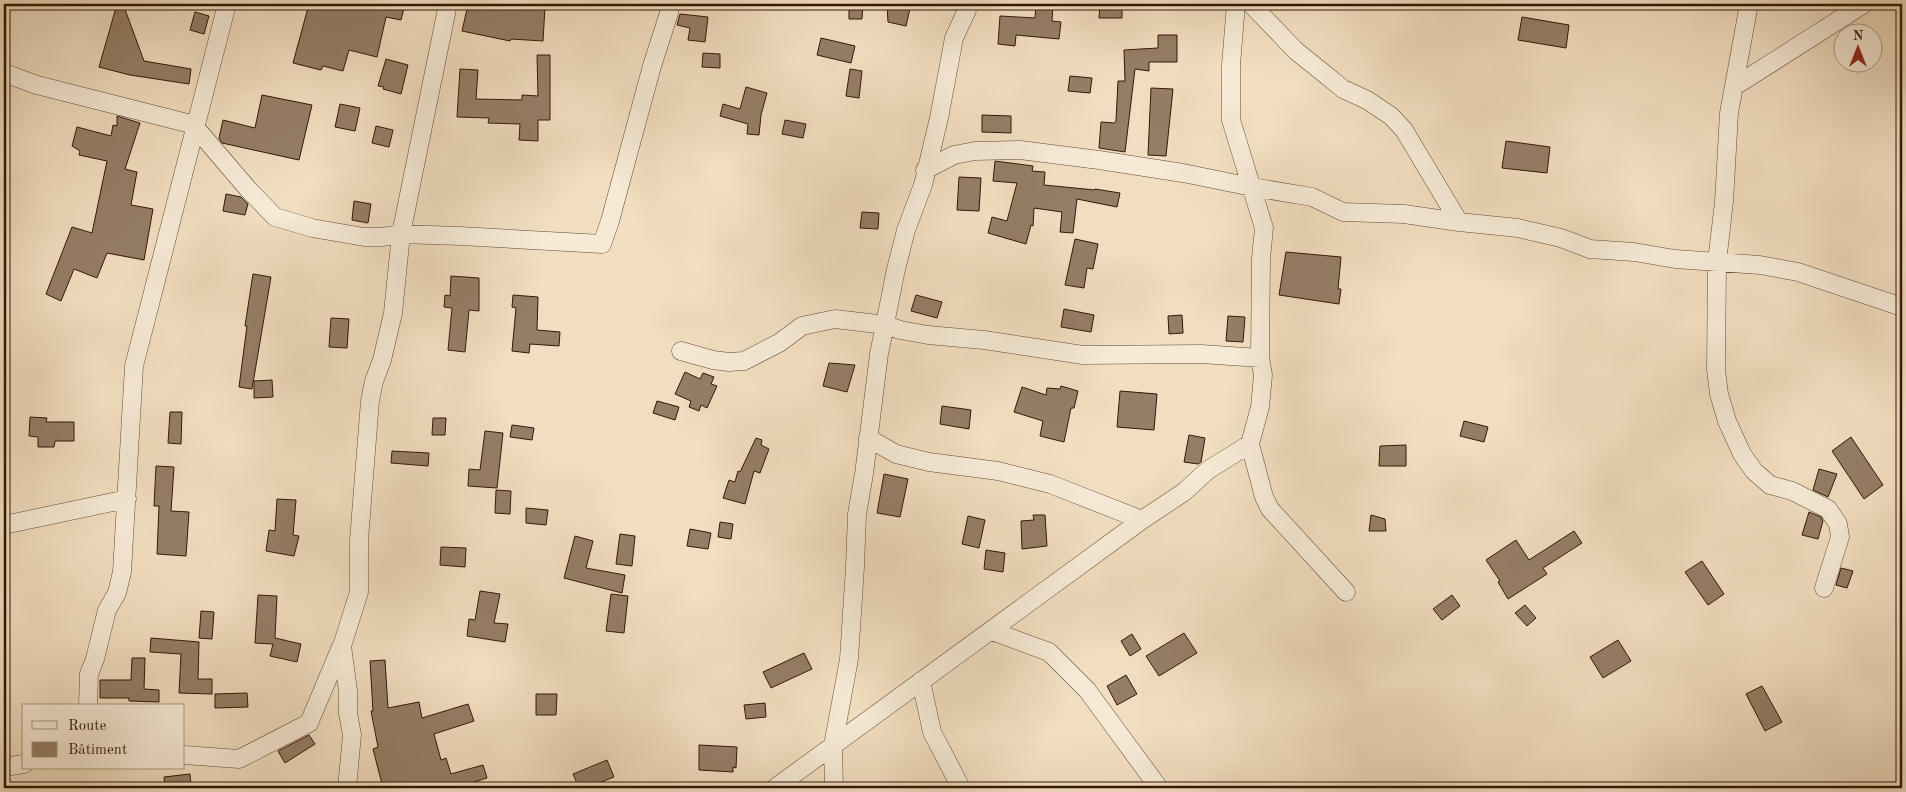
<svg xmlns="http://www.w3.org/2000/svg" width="1906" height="792" font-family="'Old Standard TT',serif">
  <rect width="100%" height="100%" fill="#f1dec0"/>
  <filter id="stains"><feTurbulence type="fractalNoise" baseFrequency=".004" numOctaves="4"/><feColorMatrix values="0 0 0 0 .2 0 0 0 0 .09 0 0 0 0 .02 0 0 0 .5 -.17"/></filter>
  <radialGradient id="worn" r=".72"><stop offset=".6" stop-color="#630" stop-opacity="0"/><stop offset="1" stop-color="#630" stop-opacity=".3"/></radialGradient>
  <path fill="#957e67" stroke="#321707" d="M117,4H123L144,61L191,69L189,84L130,75L99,67Z
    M309,4H388L404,8L401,20L386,17L377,57L349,50L343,71L323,66L321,70L293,63Z
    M470,4H541V6L545,7L543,41L511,39L510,41L462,31L467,9L469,10Z
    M849,4H863L862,19H849Z
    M887,4H911L906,26L888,22Z
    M1036,4H1053L1052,21L1061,22L1059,39L1016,35L1015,46L998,44L1000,16L1035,18Z
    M1100,4H1122V18H1099Z
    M195,12L209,16L204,34L190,30Z
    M680,14L708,17L705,42L688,40L690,28L677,25Z
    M1522,17L1569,25L1566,48L1518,40Z
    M1158,35H1177V62H1149V71L1135,69L1125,152L1099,148L1101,122L1114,123L1116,121L1118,81H1125L1124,50L1158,48Z
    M821,38L855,46L851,63L817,55Z
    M703,53L720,54V68L702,67Z
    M537,55H550V120H538V141L519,140L520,124L488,123L489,118L457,117L460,69L478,70L476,99L522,100V95L538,96Z
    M386,59L408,65L401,94L383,89L384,87L378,86Z
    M850,69L862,71L859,98L846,96Z
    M1070,76L1092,78L1090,93L1068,91Z
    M746,87L767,93L761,115L759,135L747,134L748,124L720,116L723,104L740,109Z
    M1151,88L1173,89L1166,156L1148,155Z
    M262,95L312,105L299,160L222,143L219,138L223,120L255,128Z
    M340,104L360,108L355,131L335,127Z
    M982,115L1011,116V133L982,132Z
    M117,116L140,123L125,169L137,172L131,205L153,209L144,260L107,253L97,278L74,269L61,301L46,294L72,227L92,233L107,161L79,155L80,151L72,146L77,127L111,136L113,125L117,126Z
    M785,120L806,124L803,138L782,134Z
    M376,126L393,130L389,147L372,143Z
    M1506,141L1550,147L1547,173L1502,168Z
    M995,161L1033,166L1032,171L1045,172L1044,185L1095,190V189L1120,193L1117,207L1077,199L1073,233L1060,232L1062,212L1034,208L1033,226L1031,225L1026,244L988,233L992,217L1007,221L1017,183L993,181Z
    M959,177L981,178L979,211L957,210Z
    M226,194L241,197L248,204L245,215L223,211Z
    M354,201L371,204L368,223L352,220Z
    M862,212L879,213L878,229L860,228Z
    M1075,239L1098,244L1093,269L1087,268L1084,288L1065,285Z
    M1286,252L1341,257L1338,289H1341L1339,304L1279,295Z
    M253,274L271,277L252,389L239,387L247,326H245Z
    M451,276L479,278V311L469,310L465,352L448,350L452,308L444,307L445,295L450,296Z
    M513,295L538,297L537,330L560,332L559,346L530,344L529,353L512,351L516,308L512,307Z
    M916,295L942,302L937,318L911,311Z
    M1064,309L1094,315L1091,332L1061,327Z
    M1182,315L1183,333L1169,334L1168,316Z
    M1228,316L1245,317L1243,342L1226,341Z
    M331,318L349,319L347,348L329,347Z
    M829,363L855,365L847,392L823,386Z
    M685,372L700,379L703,373L714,377L711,384L717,386L707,408L701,405L699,411L689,407L691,401L675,394Z
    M272,380L273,397L254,398V381Z
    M1061,386L1078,391L1074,408H1071L1064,442L1040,436L1043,421L1014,412L1022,387L1046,395L1047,388L1060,389Z
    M1120,391L1157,394L1154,430L1117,427Z
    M657,401L679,407L675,420L653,413Z
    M942,406L971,410L969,429L940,424Z
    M170,412H182L181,444L168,443Z
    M30,417L47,418L46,422H74V441H55L54,447H38V437L29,436Z
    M433,418H446L445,435H432Z
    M1464,421L1488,427L1484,442L1460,436Z
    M512,425L534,428L532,440L510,437Z
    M485,431L503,433L497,488L468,486L469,469L480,470Z
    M1189,435L1205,438L1201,462L1198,464L1184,462Z
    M1851,437L1883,485L1864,499L1832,451Z
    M756,438L762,440L761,445L769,449L760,473L754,471L745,504L723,498L729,480L735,482L738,471L740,472Z
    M1406,445V466H1379L1380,446Z
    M392,451L429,453L428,466L391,463Z
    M156,466L174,467L171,511L189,512L186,556L157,554L159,506H154Z
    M1819,469L1837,474L1828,497L1813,490Z
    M884,474L908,479L900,517L877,513Z
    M496,490L511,491L510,514L495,513Z
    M277,499L296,500L293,535L299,536L294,556L266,551L269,530L275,531Z
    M526,508L548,510L546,525L526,523Z
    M1809,512L1821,517L1823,521L1818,539L1802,535Z
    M1033,515H1045L1047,546L1022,549L1021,521L1034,520Z
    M1371,515L1385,519L1386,531H1369Z
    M968,516L985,520L979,548L962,544Z
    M720,522L733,524L731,539L718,537Z
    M690,529L711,533L708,549L687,546Z
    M1574,531L1582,543L1543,568L1547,574L1508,599L1498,582L1500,581L1486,560L1516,540L1529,560Z
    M620,534L635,536L632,566L616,564Z
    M575,536L593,541L586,568L625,575L622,593L564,578Z
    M441,547L466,548L465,567L440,565Z
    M986,550L1005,553L1003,572L984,569Z
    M1702,561L1724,594L1708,605L1685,572Z
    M1841,568L1853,571L1847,588L1836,585Z
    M480,591L500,594L494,623L508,624L505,642L467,636L469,619L475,620Z
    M611,594L628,596L624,633L606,631Z
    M258,595L277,596L275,638L301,644L297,662L270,656L273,644L255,643Z
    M1452,595L1460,606L1442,620L1433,609Z
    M1525,605L1536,618L1527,626L1515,613Z
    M201,611L214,612L212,639L199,638Z
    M1184,633L1197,653L1159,676L1146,656Z
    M1132,634L1141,649L1130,656L1121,641Z
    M151,638L199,642L198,679H212V694L179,693L181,654L150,652Z
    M1618,640L1631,661L1603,678L1590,657Z
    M804,653L812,669L771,688L763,672Z
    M132,658H145L144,689L159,690V702L129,701V698H100V680H131Z
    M385,660L388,708L419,702L422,718L468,704L474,721L434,734L441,760L446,758L451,774L483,765L487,778L454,788H383L373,749L378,747L371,711H373L370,661Z
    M1126,675L1137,694L1117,705L1107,686Z
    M1762,686L1782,722L1765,731L1746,694Z
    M247,693L248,707L215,708V694Z
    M536,694H557L556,715H536Z
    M765,703L766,717L746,719L744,705Z
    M309,735L315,744L285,763L278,751Z
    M699,745L737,747L736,768L733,767V772L699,770Z
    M607,760L614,777L586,788H579L573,774Z
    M190,774L191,786L165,788L164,777Z"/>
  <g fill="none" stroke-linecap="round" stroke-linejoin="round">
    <defs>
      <path id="minor" d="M1236,4L1231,65V120L1264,228L1261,258L1260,358L1263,375L1260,407L1250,444L1264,497L1270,509L1346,592
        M1251,4L1296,51L1326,75L1343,89L1367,100L1391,116L1404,130L1459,222
        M1749,4L1729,113L1724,202L1717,262L1716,370L1719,394L1727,421L1742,454L1754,471L1770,485L1792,491L1828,509L1838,524L1840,537L1824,588
        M4,73L37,85L187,123L195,127L248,189L275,217L312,228L364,237H382L401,234L460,236L602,244L610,221L652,66L669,13L670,4
        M1735,86L1864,4
        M925,170L954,155L975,151L1020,150L1099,160L1183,173L1252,187L1312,197L1343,212L1404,214L1459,222L1518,228L1561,238L1590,249L1634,252L1675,259L1760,265L1798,272L1902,307
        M681,351L713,360L729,362L744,361L779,343L802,326L835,319L886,325L900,330L928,335L984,340L1083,355L1201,354L1260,358
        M1142,520L1184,492L1208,470L1250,444
        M4,525L127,499
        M992,631L1049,652L1087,690L1159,788
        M921,681L932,732L961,788
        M88,706L89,674L95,659L107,610L117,593L122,572L134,366L227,4
        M184,755L239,759L309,723L341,647
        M4,767L24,764
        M347,788L352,735L348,713V691L342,646L359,592V540L370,401L374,381L382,360L393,313L401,234L448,4
        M775,788L1142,520L1050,484L998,471L929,462L896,454L868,438
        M834,788L833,746L849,659L855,567L857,514L864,474L879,354L896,269L906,230L923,185L939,118L954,38L967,10V4"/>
    </defs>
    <use href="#minor" stroke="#624935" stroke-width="19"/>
    <use href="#minor" stroke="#f6ead6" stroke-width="18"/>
  </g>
  <rect width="1906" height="792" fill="none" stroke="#f1dec0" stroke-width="20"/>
  <rect x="5" y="5" width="1896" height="782" fill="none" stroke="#321707" stroke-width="2.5"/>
  <rect x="10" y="10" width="1886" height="772" fill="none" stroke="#321707"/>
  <rect x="22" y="704" width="162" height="65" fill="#f6ead6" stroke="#a89683"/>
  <rect x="32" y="721" width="25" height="8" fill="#f6ead6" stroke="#a89683"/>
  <text x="68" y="730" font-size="15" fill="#321707">Route</text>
  <rect x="32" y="742" width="25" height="15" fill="#957e67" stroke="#a89683"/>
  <text x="68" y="754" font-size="15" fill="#321707">Bâtiment</text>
  <g transform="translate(1858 48)"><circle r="24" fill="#f6ead6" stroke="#a89683"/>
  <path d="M0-4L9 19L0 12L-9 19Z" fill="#8f2418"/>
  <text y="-8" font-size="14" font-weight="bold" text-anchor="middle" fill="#321707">N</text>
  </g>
  <rect width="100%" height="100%" filter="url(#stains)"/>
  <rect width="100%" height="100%" fill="url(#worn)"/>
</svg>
